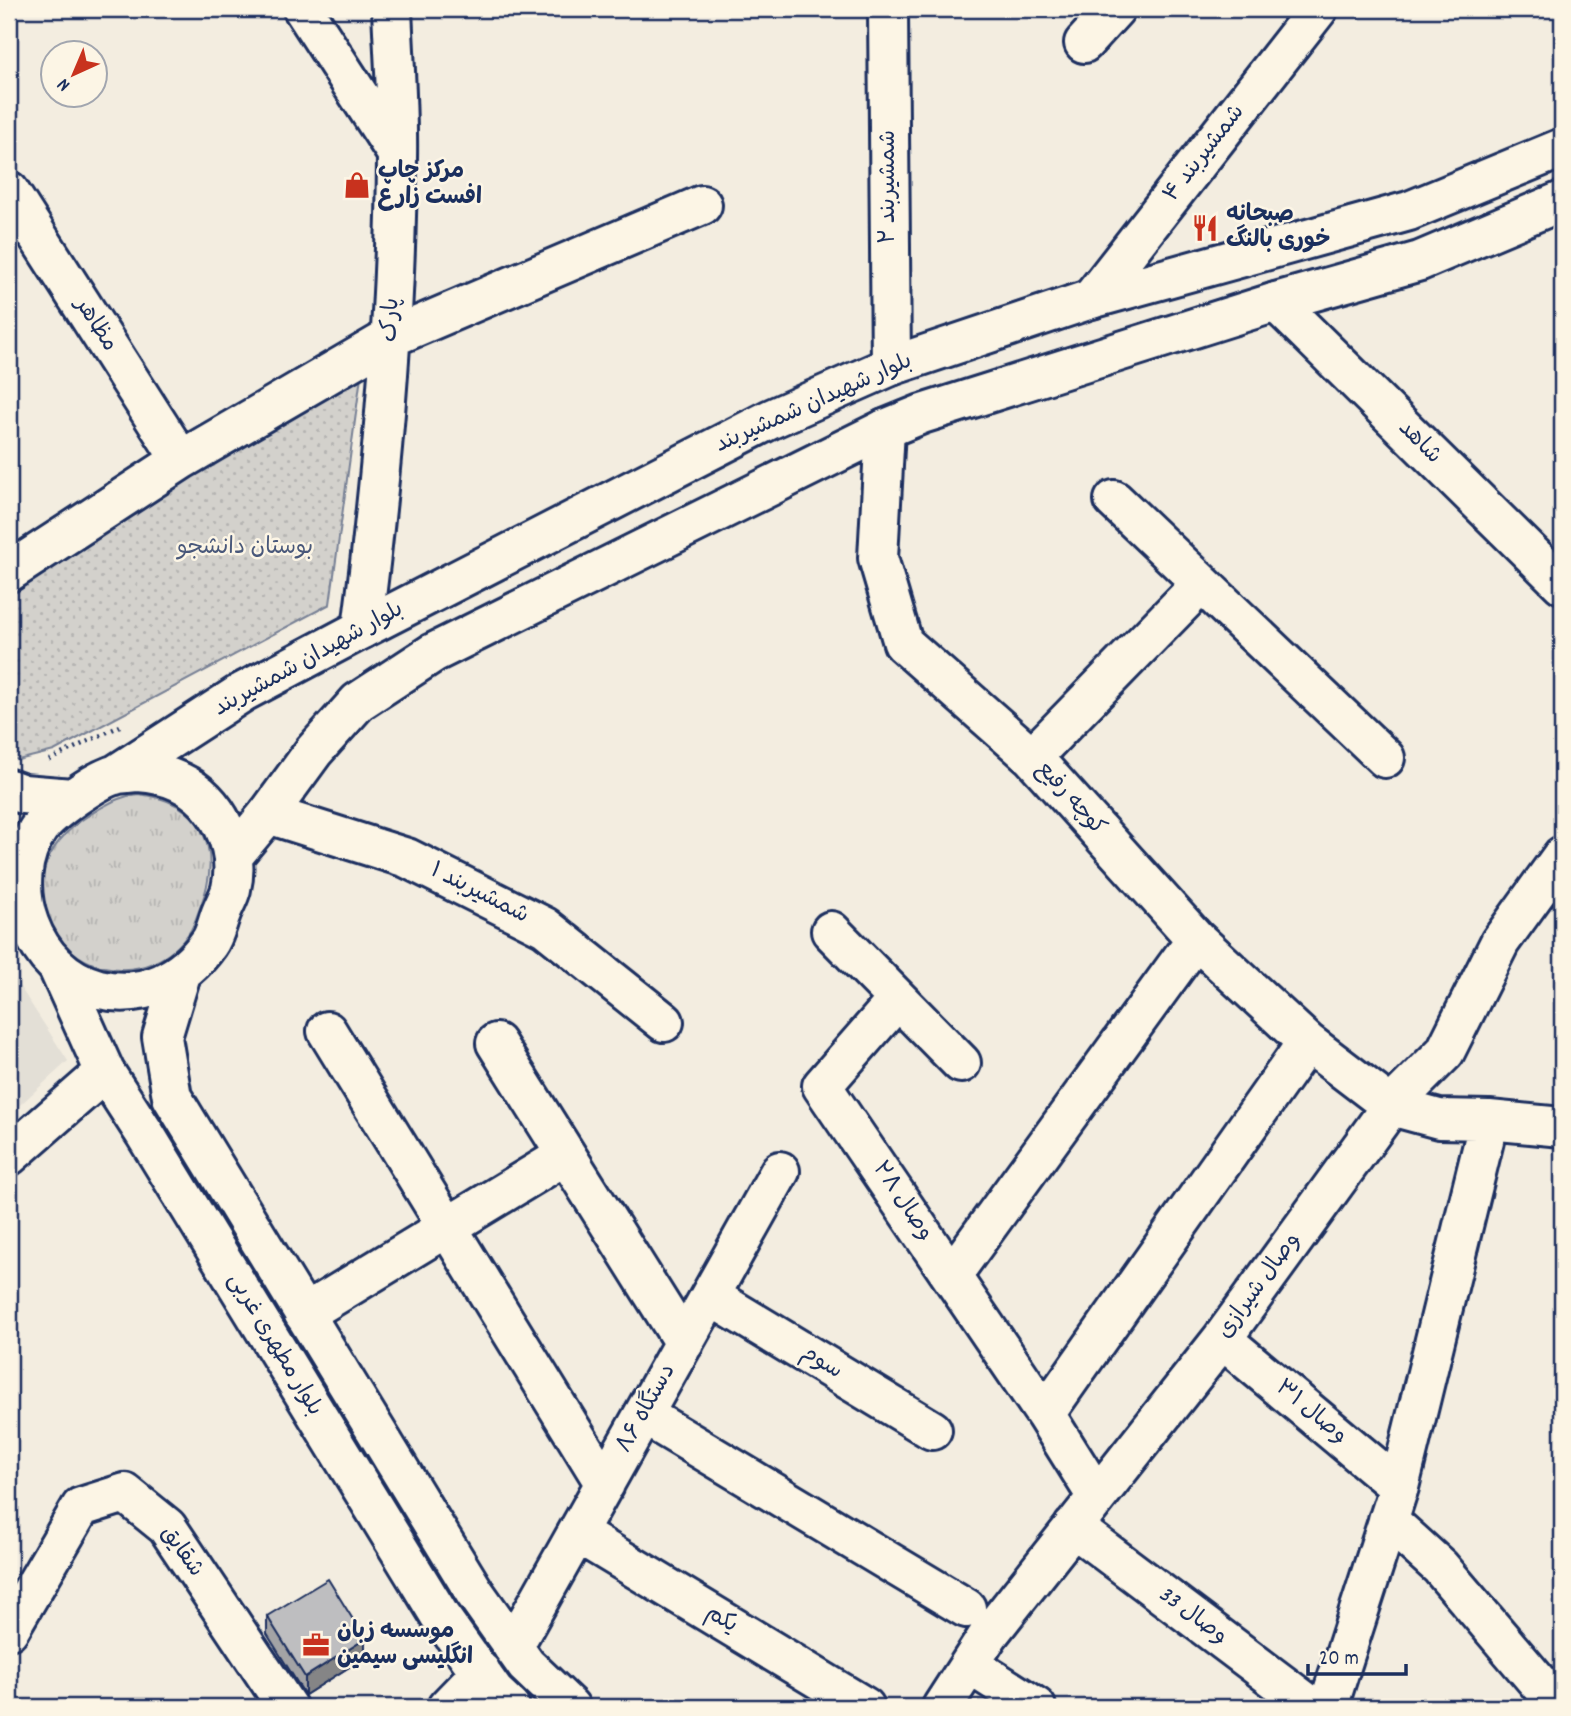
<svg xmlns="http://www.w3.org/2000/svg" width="1571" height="1716" font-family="Dekko,'Playpen Sans Arabic',sans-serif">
  <defs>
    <pattern id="grass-tufts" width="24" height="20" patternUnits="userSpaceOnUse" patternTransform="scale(1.75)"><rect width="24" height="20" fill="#d3d1cc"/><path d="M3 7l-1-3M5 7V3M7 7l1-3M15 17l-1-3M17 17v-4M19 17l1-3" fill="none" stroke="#b5b4b2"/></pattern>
    <pattern id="park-dots" width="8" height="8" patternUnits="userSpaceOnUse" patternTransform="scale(1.75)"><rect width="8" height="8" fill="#d3d1cc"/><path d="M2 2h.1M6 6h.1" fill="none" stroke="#b5b4b2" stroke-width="1.8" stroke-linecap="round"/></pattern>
  </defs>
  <rect width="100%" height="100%" fill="#f3ede0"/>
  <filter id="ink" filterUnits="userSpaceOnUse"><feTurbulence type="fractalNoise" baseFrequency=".0143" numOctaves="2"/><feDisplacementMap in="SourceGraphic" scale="14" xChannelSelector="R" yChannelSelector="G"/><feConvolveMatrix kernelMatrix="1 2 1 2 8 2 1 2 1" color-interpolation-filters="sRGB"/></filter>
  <g filter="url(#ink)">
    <path fill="#e3dfd6" d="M9,970L68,1061L9,1115Z"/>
    <path fill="url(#grass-tufts)" stroke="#778095" stroke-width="2" d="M138,794C202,801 223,848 201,905C198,913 195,923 191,930C172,960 139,975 104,967C85,963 68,951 57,935C21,884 51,835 99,809C113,801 122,796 138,794Z"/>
    <path fill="url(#park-dots)" stroke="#778095" stroke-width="2" d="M362,369L330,604L54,751L18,760L9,757V592Z"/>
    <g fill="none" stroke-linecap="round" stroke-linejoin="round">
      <defs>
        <path id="minor" d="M303,9L397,154
          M888,9L891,366
          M1084,43L1115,9
          M9,191L181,460
          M1091,299L1318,9
          M1276,302L1562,584
          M885,429L878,558L903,643L1032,757L1196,939L1307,1042L1391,1106L1439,1119L1489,1120L1562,1127
          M1114,500L1385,758
          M9,572L181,460L392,337L702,205
          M362,629C382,473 396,316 397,158C398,108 394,58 392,9
          M1032,757L1201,584
          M268,814L407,858L545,927L664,1022
          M831,931L961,1063
          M898,999L822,1086L1045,1414
          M327,1031L605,1484
          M496,1043L684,1343
          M952,1275L1196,939
          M710,1296L932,1430
          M304,1314L566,1155
          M1222,1339L1399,1487
          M644,1415L966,1608
          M1097,1497L1045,1414L1307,1042
          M1388,1520L1440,1567L1559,1707
          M1073,1527L1312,1707
          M577,1533L865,1707
          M9,1630L81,1507L125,1493L167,1527L287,1707
          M513,1647L780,1171
          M970,1665L1036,1707
          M447,1707L481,1672
          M942,1707L989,1634L1222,1339L1391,1106L1445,1052L1500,942L1562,856
          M1328,1707L1399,1487L1489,1120"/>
        <path id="major" d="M138,772C153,773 166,775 180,782C218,800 241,847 231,889C229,897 224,905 221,913C217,923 215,935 209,943C183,980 144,999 99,989C32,973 0,884 39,828C52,811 97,779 117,774C124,773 131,773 138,772Z
          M115,775L243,692L362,629L771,419L891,366L1091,299L1409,211L1562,148
          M9,789L23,794L72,798
          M233,856L268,814L314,751L358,702L433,653L885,429L922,414L1276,302L1420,261L1562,201
          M59,970L105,1072L145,1134L440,1616L494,1692L510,1707
          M181,974L162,1037L172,1097L475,1593L526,1665L570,1707
          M9,1156L105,1072"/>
      </defs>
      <use href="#minor" stroke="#1b2f5e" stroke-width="44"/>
      <use href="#major" stroke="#1b2f5e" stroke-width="44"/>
      <path stroke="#1b2f5e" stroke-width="4.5" stroke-dasharray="2 5" stroke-linecap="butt" d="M49,760L120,726"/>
      <use href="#minor" stroke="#fcf5e5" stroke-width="38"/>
      <use href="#major" stroke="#fcf5e5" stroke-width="38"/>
    </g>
    <path fill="#a3a3a5" stroke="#1b2f5e" stroke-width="2" d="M267,1616L365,1657L305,1695L267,1634Z"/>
    <path fill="#858586" stroke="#1b2f5e" stroke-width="2" d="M365,1639V1657L305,1695V1677Z"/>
    <path fill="#bebec0" stroke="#1b2f5e" stroke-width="2" d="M328,1579L365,1639L305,1677L267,1616Z"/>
  </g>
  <defs>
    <symbol id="shop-bare" viewBox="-9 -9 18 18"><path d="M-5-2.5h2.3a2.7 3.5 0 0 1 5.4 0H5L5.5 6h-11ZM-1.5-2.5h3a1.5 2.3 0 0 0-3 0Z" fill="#c8321e" stroke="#fcf5e5" stroke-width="2.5" paint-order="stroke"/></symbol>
    <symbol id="restaurant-bare" viewBox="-9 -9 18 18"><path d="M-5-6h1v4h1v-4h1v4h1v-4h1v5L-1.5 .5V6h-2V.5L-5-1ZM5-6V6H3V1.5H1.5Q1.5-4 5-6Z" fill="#c8321e" stroke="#fcf5e5" stroke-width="2.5" paint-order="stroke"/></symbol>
    <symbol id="office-bare" viewBox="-9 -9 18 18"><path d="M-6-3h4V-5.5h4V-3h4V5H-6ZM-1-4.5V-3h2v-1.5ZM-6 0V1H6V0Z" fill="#c8321e" stroke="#fcf5e5" stroke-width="2.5" paint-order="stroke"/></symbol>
  </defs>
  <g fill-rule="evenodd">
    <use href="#shop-bare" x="338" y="166" width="38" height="38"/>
    <use href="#restaurant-bare" x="1186" y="209" width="38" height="38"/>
    <use href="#office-bare" x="297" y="1626" width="38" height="38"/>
  </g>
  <g text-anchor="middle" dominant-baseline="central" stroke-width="5" stroke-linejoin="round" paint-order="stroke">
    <g font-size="23" fill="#1b2f5e" stroke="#fcf5e5">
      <text transform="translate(1205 154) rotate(-52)">شمشیربند ۴</text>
      <text transform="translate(889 187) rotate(-90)">شمشیربند ۲</text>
      <text transform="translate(392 320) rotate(-87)">پارک</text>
      <text transform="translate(95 325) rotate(57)">مظاهر</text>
      <text transform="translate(814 404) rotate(-24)">بلوار شهیدان شمشیربند</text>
      <text transform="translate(1419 443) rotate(45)">شاهد</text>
      <text transform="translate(309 660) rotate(-29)">بلوار شهیدان شمشیربند</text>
      <text transform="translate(1070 799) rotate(48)">کوچه رفیع</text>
      <text transform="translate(479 894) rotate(27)">شمشیربند ۱</text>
      <text transform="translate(902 1202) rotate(56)">وصال ۲۸</text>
      <text transform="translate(1260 1286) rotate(-54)">وصال شیرازی</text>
      <text transform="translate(274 1345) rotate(59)">بلوار مطهری غربی</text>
      <text transform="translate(821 1363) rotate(31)">سوم</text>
      <text transform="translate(647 1409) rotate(-61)">دستگاه ۸۶</text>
      <text transform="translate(1311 1413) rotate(40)">وصال ۳۱</text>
      <text transform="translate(181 1552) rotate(54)">شقایق</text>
      <text transform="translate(1193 1617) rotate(37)">وصال 33</text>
      <text transform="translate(721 1620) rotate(31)">یکم</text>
    </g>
    <g font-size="23" font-weight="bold" fill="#1b2f5e" stroke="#fcf5e5" text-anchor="start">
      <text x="378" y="172">مرکز چاپ<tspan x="378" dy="26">افست زارع</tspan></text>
      <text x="1226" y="215">صبحانه<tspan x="1226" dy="26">خوری بالنگ</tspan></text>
      <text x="337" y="1632">موسسه زبان<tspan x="337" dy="26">انگلیسی سیمین</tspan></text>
    </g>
    <g font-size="23" fill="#49587a" stroke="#fcf5e5">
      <text x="245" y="548">بوستان دانشجو</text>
    </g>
  </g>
  <rect width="1571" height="1716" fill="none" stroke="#fcf5e5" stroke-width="35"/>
  <rect x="18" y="18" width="1536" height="1681" fill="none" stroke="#1b2f5e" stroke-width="2.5" filter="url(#ink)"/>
  <g transform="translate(74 74) rotate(224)"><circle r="33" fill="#fcf5e5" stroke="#a2a6af" stroke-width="2"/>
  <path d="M0-5L12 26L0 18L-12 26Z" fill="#c8321e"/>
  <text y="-10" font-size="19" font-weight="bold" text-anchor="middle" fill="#1b2f5e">N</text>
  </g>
  <path d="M1308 1664v10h98v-10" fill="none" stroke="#1b2f5e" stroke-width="3.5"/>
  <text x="1319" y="1664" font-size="21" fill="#1b2f5e" stroke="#fcf5e5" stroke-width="5" paint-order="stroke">20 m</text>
</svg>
